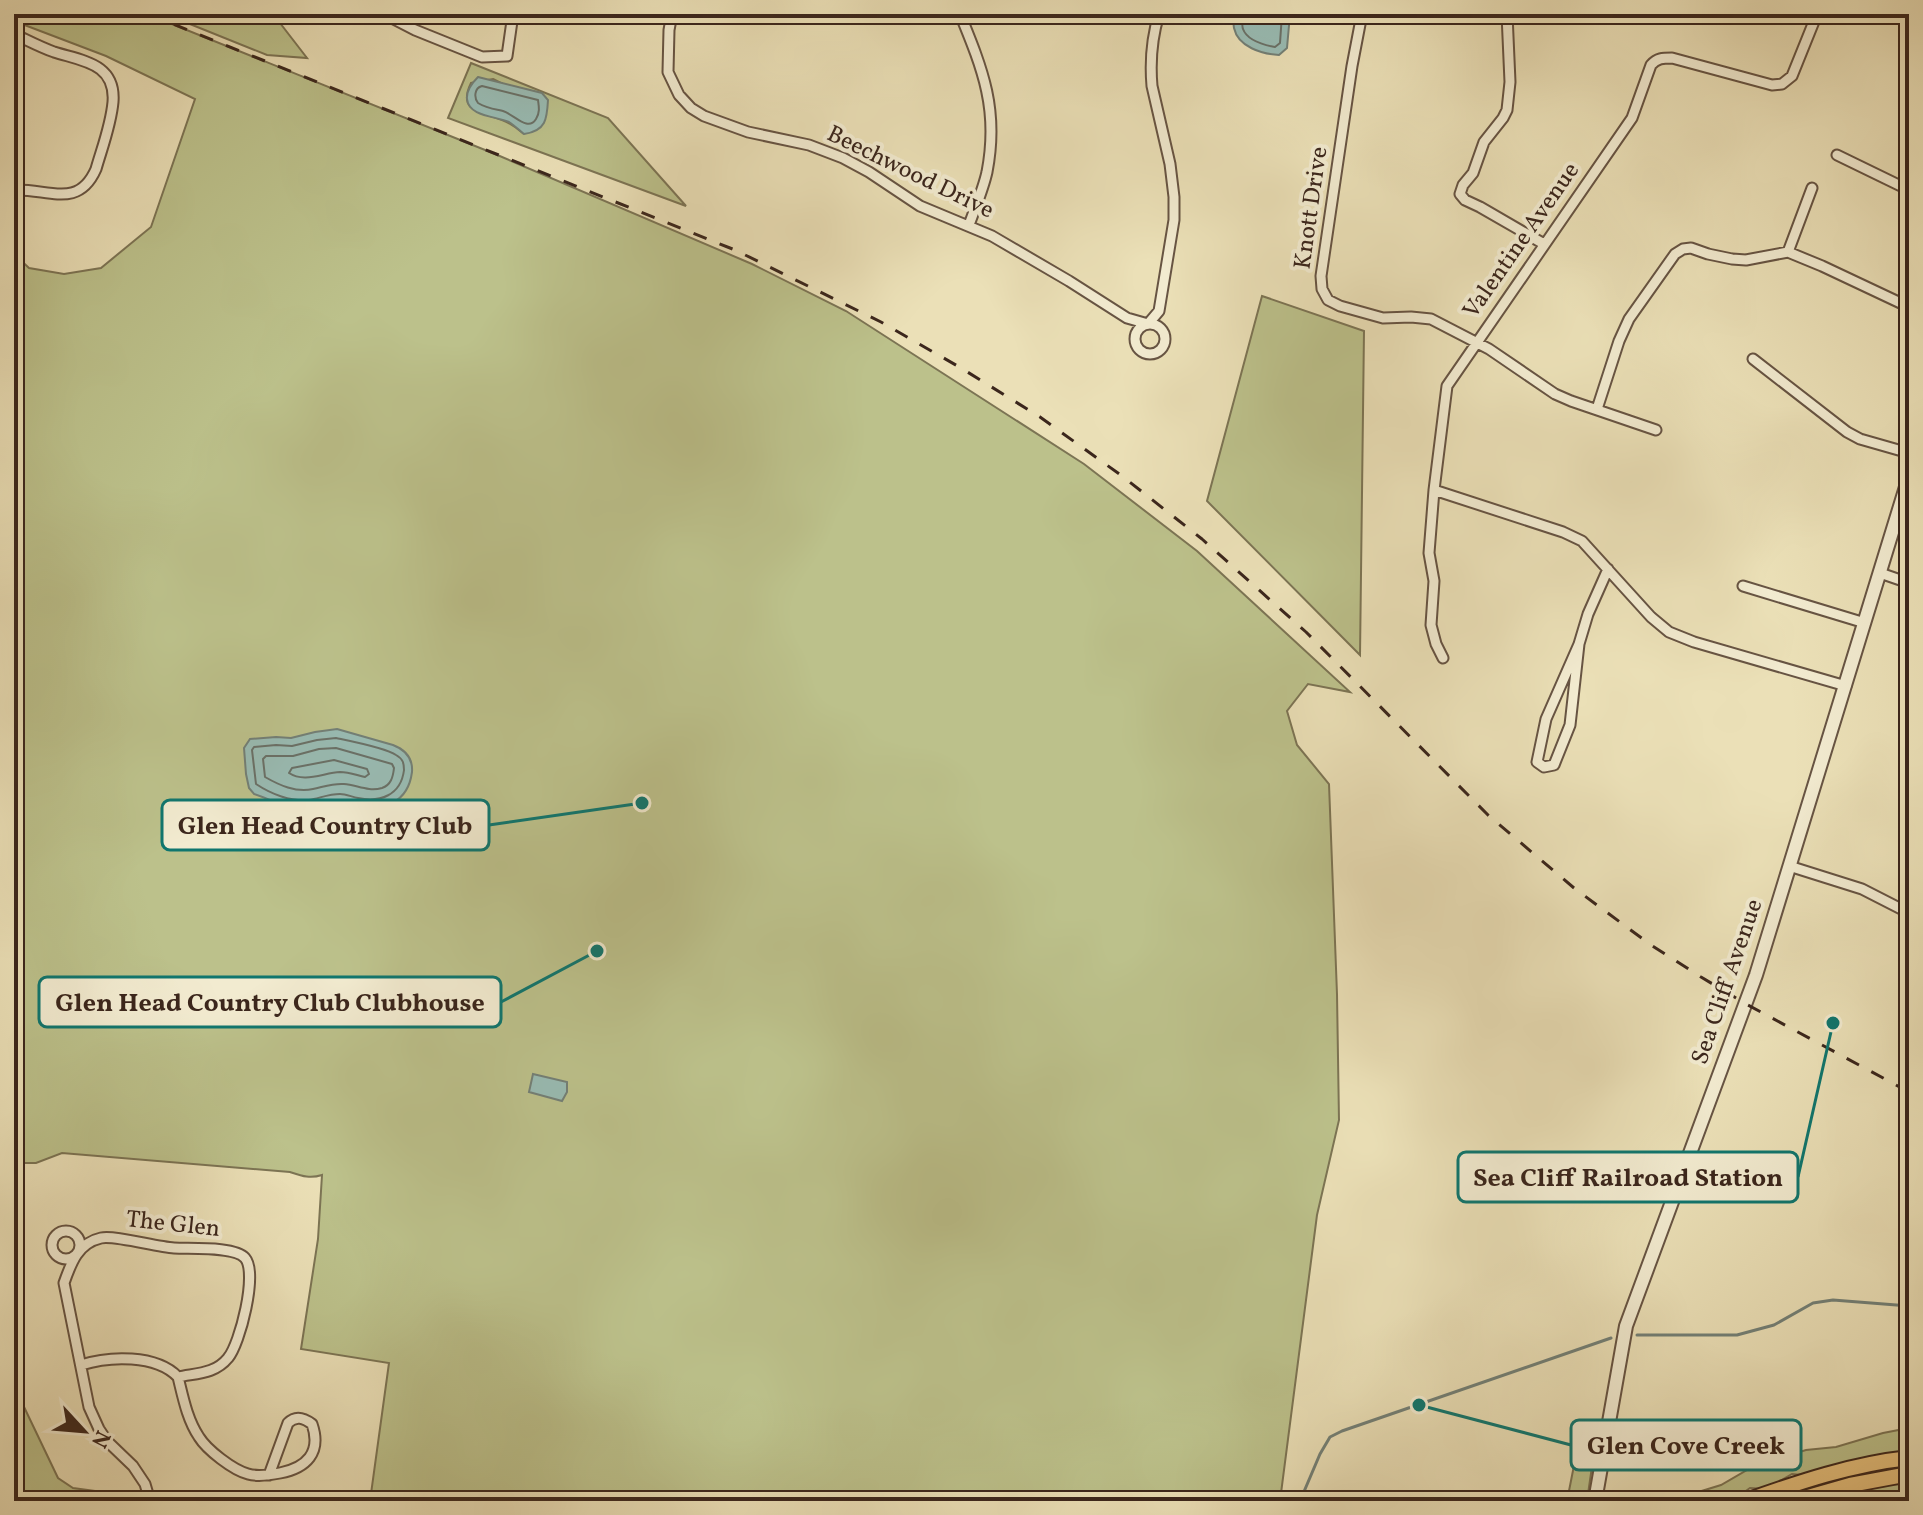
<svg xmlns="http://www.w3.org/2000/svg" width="1923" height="1515" font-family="Vollkorn,serif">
  <rect width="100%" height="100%" fill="#ebe0b7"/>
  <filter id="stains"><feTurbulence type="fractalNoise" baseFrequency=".0025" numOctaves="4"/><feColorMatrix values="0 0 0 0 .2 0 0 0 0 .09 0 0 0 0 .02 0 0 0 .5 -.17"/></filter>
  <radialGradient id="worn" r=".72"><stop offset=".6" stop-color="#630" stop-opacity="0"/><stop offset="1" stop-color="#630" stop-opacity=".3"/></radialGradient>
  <path fill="#bcc18b" stroke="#7c7454" stroke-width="2" fill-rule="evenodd" d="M14,14H147L495,154L752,264L846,311L1084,464L1197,551L1350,692L1308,684L1287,711L1297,745L1329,784L1337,994L1339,1120L1317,1215L1280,1501H370L389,1363L301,1349L318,1239L322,1175C310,1179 302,1176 290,1172L62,1153L36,1163H14V320L19,304L14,300V254L29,268L64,274L101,268L151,227L195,99L106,56L14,21Z
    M165,14H273L307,58L267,55Z
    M471,63L608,118L686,206L448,118ZM493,79L503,84L524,134C517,128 510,123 502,120C481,112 457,112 471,83Z
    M1262,296L1364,331L1360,655L1207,501Z
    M14,1386L58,1478L73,1488L95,1491L118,1501H14Z
    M1909,1428V1455L1802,1475L1792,1474L1766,1489L1750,1488L1732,1501H1669L1721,1485L1754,1466L1806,1450L1836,1447L1883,1433Z
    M1596,1439L1587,1501H1567L1579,1440Z
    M1909,1484V1501H1829C1845,1499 1858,1486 1874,1485C1885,1483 1898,1485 1909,1484Z"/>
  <path fill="#99bcb4" stroke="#738077" stroke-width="2" d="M1234,14H1290L1287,48L1279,55C1262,54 1238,47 1234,28C1233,23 1234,19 1234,14Z
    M478,77L542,93L548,100C547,119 546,131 524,134C519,130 514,125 509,122C496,116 469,117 467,99C466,90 472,83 478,77Z
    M337,729L393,745C406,750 413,758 412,772C408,803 384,811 356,806C352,805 349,803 344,802C330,800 316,808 301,808C285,808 270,799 254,794L249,788L246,774L244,748L250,739L276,737L291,738L315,732Z
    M533,1074L567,1082V1092L562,1101L529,1092Z"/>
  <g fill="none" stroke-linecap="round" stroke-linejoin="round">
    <path stroke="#6a7168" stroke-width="2" d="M1242,14C1242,16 1242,27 1243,29C1247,40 1264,45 1275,47L1280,43L1282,14
      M482,86L538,100C539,107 540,113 536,119C528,132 515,115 503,111C494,109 486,108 478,103C474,98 474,88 482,86Z
      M336,738C350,741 386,748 396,755C403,759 404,763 404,770C401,795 380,803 358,798C352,797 346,794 340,794C329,794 320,798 309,800C291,802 271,794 256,784L252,750L254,747L276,745L292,746L317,740Z
      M336,748L392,764L394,768C393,777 391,785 382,788C368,792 357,785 344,784C333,783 323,787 313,789C296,793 279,785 265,777L263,759L266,756H293L319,749Z
      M334,760L367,769L369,774L365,777C356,775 349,772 340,772C323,773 304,783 289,773L292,768Z"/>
    <path stroke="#738077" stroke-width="3" d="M1637,1335H1737L1774,1325L1813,1303L1833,1300L1909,1306
      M14,1499L17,1501
      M1300,1501L1320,1454L1330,1437L1342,1431L1611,1338"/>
    <defs>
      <path id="minor" d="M384,14L415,30L482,57L507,56L513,14
        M672,14L669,30L668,72L679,95L691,108L704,116L748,132L809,145L843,158L869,172L920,206L992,236L1069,281L1127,318L1148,324L1159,311L1174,220V197L1170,164L1152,86C1150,63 1152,37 1159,14
        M960,14C983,70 999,110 987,172C983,190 975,208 969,225
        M1362,14L1352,66L1321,276L1322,289L1328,300L1340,306L1383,318L1411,317L1431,319L1489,349L1555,394L1571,401L1656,430
        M1507,14L1510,82L1507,110L1503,118L1484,142L1473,173L1463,185L1460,194L1465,200L1480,207L1544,244
        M14,34C27,40 40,47 54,52C82,61 116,63 113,102C111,125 102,148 96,169C78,210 47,188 14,190
        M1837,155L1909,190
        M1788,252L1812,188
        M1135 339a15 15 0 1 1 30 0a15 15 0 1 1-30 0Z
        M1753,359L1847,432L1860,439L1909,453
        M1597,409L1619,341L1629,319L1675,254L1683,249L1691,248L1708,254L1732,259L1746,260L1788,252L1822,266L1909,307
        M1434,490L1563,532L1582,541L1651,617L1669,632L1694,642L1846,686
        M1880,573L1909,583
        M1743,586L1865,623
        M1579,644L1570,725L1554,765L1544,767L1537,762L1546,719Z
        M1579,644L1588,614L1608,569
        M1443,658L1436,644L1431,625L1434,581L1429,553L1434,490L1447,386L1632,118L1651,65C1657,58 1663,58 1672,58L1772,85L1782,84L1792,76L1817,14
        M1789,866L1862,889L1909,913
        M52 1245a14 14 0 1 1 28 0a14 14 0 1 1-28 0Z
        M81,1365C109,1356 156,1354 178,1377C197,1373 215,1374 228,1358C240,1344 258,1273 245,1258C235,1246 190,1249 174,1248C156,1247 115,1235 101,1238C78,1243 71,1263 64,1283L89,1407L99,1429L107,1441L133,1466L145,1484L150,1501
        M178,1377C183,1397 187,1419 199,1437C207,1450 233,1470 248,1474C258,1477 270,1475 280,1473C306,1468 322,1453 312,1424C304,1418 296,1415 288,1423L269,1475"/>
      <path id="tertiary" d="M1595,1501L1626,1326L1756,975L1909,477"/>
      <path id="primary" d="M1746,1501C1799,1482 1853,1464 1909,1458
        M1794,1501L1850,1485L1909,1474"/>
    </defs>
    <use href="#minor" stroke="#675443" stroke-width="13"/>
    <use href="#tertiary" stroke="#675443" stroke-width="16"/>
    <use href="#primary" stroke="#3b261c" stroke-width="18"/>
    <use href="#minor" stroke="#f2ebd0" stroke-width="9"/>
    <use href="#tertiary" stroke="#f2ebd0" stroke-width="12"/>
    <use href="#primary" stroke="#e6c07c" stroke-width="14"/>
    <path stroke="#3b261c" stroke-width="3" stroke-dasharray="14 14" stroke-linecap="butt" d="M148,14L735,250L881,322L961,368L1040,417L1122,476L1202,539L1306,632L1488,815L1574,888L1651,945L1701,977L1746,1004L1909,1092"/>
  </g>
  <g text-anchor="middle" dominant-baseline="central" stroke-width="8" stroke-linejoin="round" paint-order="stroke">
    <g font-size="24" fill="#3b261c" stroke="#f2ebd0">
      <text transform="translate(910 173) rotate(26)">Beechwood Drive</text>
      <text transform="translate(1312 208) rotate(-82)">Knott Drive</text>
      <text transform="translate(1522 241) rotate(-55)">Valentine Avenue</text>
      <text transform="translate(1728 982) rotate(-71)">Sea Cliff Avenue</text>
      <text transform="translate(173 1225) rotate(6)">The Glen</text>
    </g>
  </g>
  <path fill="none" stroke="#0f766e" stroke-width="3" d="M642 803L489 825M597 951L501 1002M1833 1023L1798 1177M1419 1405L1571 1445"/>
  <g fill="#0f766e" stroke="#f2ebd0" stroke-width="3">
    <circle cx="642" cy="803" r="8"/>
    <circle cx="597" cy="951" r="8"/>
    <circle cx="1833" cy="1023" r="8"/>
    <circle cx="1419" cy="1405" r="8"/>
  </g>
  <g fill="#f2ebd0" stroke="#0f766e" stroke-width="3">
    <rect x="162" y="800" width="327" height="50" rx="8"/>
    <rect x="39" y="977" width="462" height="50" rx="8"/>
    <rect x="1458" y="1152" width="340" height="50" rx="8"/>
    <rect x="1571" y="1420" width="230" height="50" rx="8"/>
  </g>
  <g font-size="26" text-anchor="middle" font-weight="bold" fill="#3b261c">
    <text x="325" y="834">Glen Head Country Club</text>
    <text x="270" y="1011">Glen Head Country Club Clubhouse</text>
    <text x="1628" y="1186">Sea Cliff Railroad Station</text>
    <text x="1686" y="1454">Glen Cove Creek</text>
  </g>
  <rect width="1923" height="1515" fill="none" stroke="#ebe0b7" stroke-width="48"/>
  <rect x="16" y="16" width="1891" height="1483" fill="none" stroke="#3b261c" stroke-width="4"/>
  <rect x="24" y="24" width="1875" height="1467" fill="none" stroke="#3b261c" stroke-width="2"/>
  <g transform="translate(84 1431) rotate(116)" stroke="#f2ebd0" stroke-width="6" paint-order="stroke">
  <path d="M0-6L14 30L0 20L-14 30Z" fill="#3b261c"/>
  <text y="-12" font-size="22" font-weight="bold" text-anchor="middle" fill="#3b261c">N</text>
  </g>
  <rect width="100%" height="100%" filter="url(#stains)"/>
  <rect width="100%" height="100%" fill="url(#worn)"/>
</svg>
